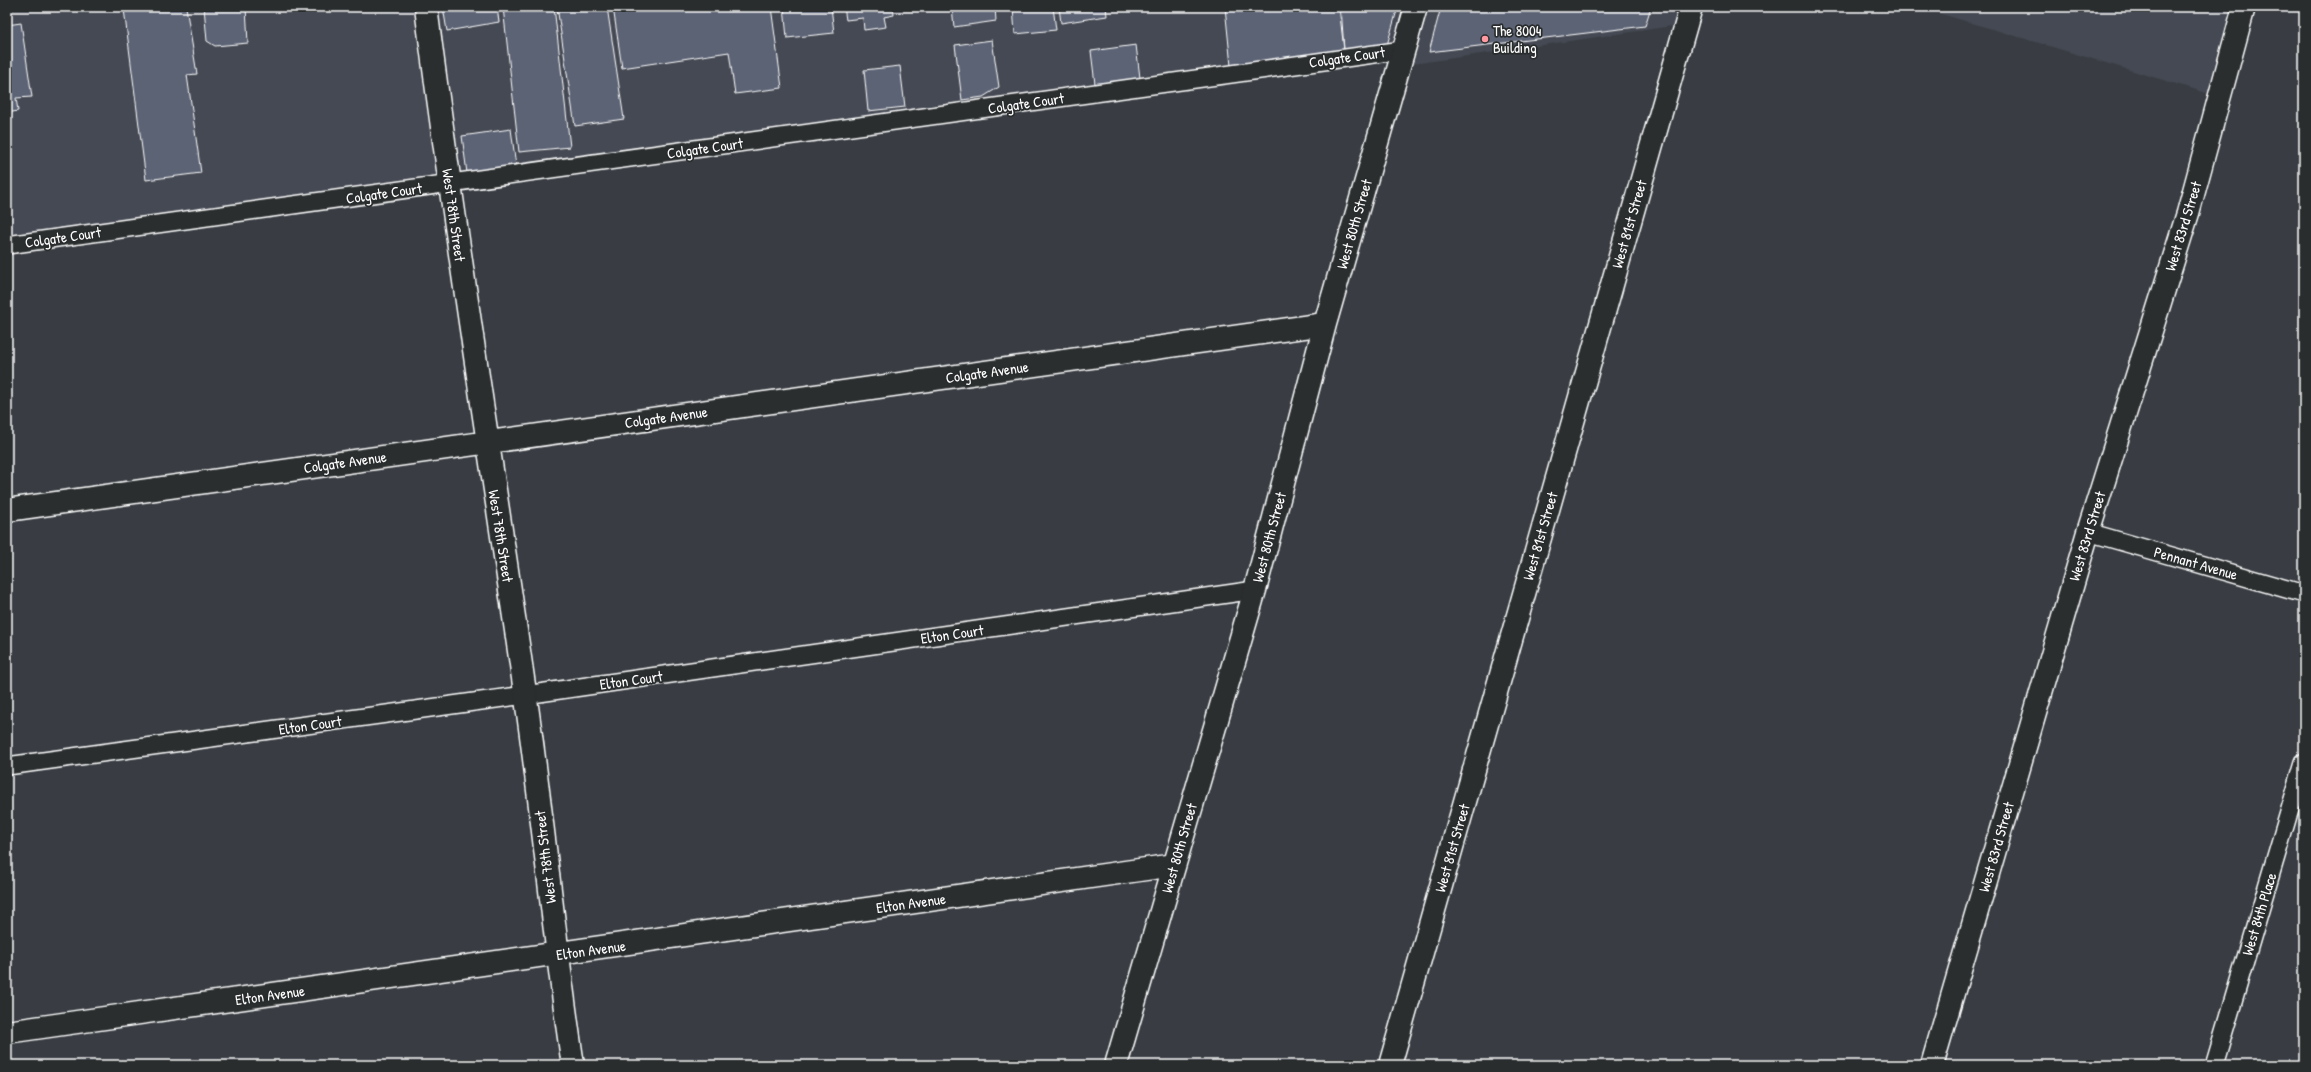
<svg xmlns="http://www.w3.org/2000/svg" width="2311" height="1072" font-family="'Patrick Hand',sans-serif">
  <rect width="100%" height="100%" fill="#393d43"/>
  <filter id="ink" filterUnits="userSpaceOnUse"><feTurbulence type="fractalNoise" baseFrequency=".025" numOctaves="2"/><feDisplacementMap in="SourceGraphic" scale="8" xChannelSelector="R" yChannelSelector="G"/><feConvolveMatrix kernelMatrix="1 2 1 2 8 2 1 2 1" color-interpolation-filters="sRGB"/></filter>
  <g filter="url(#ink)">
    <path fill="#444852" d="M7,7H1691L1686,24L1399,66L1403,50L7,245Z
      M1918,7H2244L2220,97Z"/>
    <path fill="#5c6375" stroke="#fff" d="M137,7H186L197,74L187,75L201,173L146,180L124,9Z
      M204,7H246L248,43L215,46L207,41Z
      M443,7H497L499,22L447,31Z
      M503,7H554L570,147L519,152Z
      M557,7H607L624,119L575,126Z
      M613,7H771L782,88L735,94L729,52L622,68Z
      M784,7H831L834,33L787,38Z
      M844,7H893L894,15L884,17L886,27L864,30L863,18L846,20Z
      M952,7H995L996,21L954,27Z
      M1013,7H1053L1056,30L1015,34Z
      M1059,7H1106L1107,16L1061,23Z
      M1225,7H1339L1344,50L1231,66Z
      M1341,7H1398L1387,45L1344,50Z
      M1441,7H1651L1645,26L1429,52Z
      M21,23L32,97L16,98L18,111L7,113V25Z
      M992,40L999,87L983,97L962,100L955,45Z
      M1136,45L1140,78L1095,84L1091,51Z
      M900,66L905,107L868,111L864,70Z
      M511,129L516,166L467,173L462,136Z"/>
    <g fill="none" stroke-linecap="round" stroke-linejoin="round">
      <defs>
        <path id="service" d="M7,245L1403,50
          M2088,532L2304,594
          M7,766L525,695L1255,590
          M2214,1065L2304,762"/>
        <path id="minor" d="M426,7C455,236 492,464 525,692C543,816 554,941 573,1065
          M7,510L1325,324
          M7,1032L1174,865
          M1116,1065L1255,590L1325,324L1416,7
          M1390,1065L1691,7
          M1932,1065L2088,532L2188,213L2244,7"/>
      </defs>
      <use href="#service" stroke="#fff" stroke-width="20"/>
      <use href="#minor" stroke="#fff" stroke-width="25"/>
      <use href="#service" stroke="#2a2d2e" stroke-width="17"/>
      <use href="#minor" stroke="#2a2d2e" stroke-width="22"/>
    </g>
  </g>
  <circle fill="#ff9aa2" stroke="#2a2d2e" stroke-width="1.5" cx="1485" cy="39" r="4"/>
  <g text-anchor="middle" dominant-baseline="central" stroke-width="3.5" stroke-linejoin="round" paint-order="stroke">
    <g font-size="15" fill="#fff" stroke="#2a2d2e" text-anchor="start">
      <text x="1493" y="30">The 8004<tspan x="1493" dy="17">Building</tspan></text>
    </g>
    <g font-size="15" fill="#fff" stroke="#2a2d2e">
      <text transform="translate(1347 57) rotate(-8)">Colgate Court</text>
      <text transform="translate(1026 103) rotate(-8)">Colgate Court</text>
      <text transform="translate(705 148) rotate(-8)">Colgate Court</text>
      <text transform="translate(384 193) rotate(-8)">Colgate Court</text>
      <text transform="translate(454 215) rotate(82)">West 78th Street</text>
      <text transform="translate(1354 224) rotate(-74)">West 80th Street</text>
      <text transform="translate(1629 224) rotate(-74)">West 81st Street</text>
      <text transform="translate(2183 226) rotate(-73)">West 83rd Street</text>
      <text transform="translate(63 237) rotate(-8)">Colgate Court</text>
      <text transform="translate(987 372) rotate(-8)">Colgate Avenue</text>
      <text transform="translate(666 417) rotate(-8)">Colgate Avenue</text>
      <text transform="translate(345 462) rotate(-8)">Colgate Avenue</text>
      <text transform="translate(501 536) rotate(81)">West 78th Street</text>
      <text transform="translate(1540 536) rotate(-74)">West 81st Street</text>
      <text transform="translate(2087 536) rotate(-73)">West 83rd Street</text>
      <text transform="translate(1269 537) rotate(-75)">West 80th Street</text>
      <text transform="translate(2196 563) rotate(16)">Pennant Avenue</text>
      <text transform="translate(952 634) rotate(-8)">Elton Court</text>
      <text transform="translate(631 680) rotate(-8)">Elton Court</text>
      <text transform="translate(310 725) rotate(-8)">Elton Court</text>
      <text transform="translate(1996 847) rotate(-74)">West 83rd Street</text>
      <text transform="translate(1179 848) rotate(-74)">West 80th Street</text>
      <text transform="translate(1452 848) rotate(-74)">West 81st Street</text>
      <text transform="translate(545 857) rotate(-97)">West 78th Street</text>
      <text transform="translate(911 903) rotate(-8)">Elton Avenue</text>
      <text transform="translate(2259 914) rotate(-73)">West 84th Place</text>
      <text transform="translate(591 950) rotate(-8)">Elton Avenue</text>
      <text transform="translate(270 995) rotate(-8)">Elton Avenue</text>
    </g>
  </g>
  <rect width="2311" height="1072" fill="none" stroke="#2a2d2e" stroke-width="24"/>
  <rect x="12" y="12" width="2287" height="1048" fill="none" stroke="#fff" stroke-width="1.5" filter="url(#ink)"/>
</svg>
